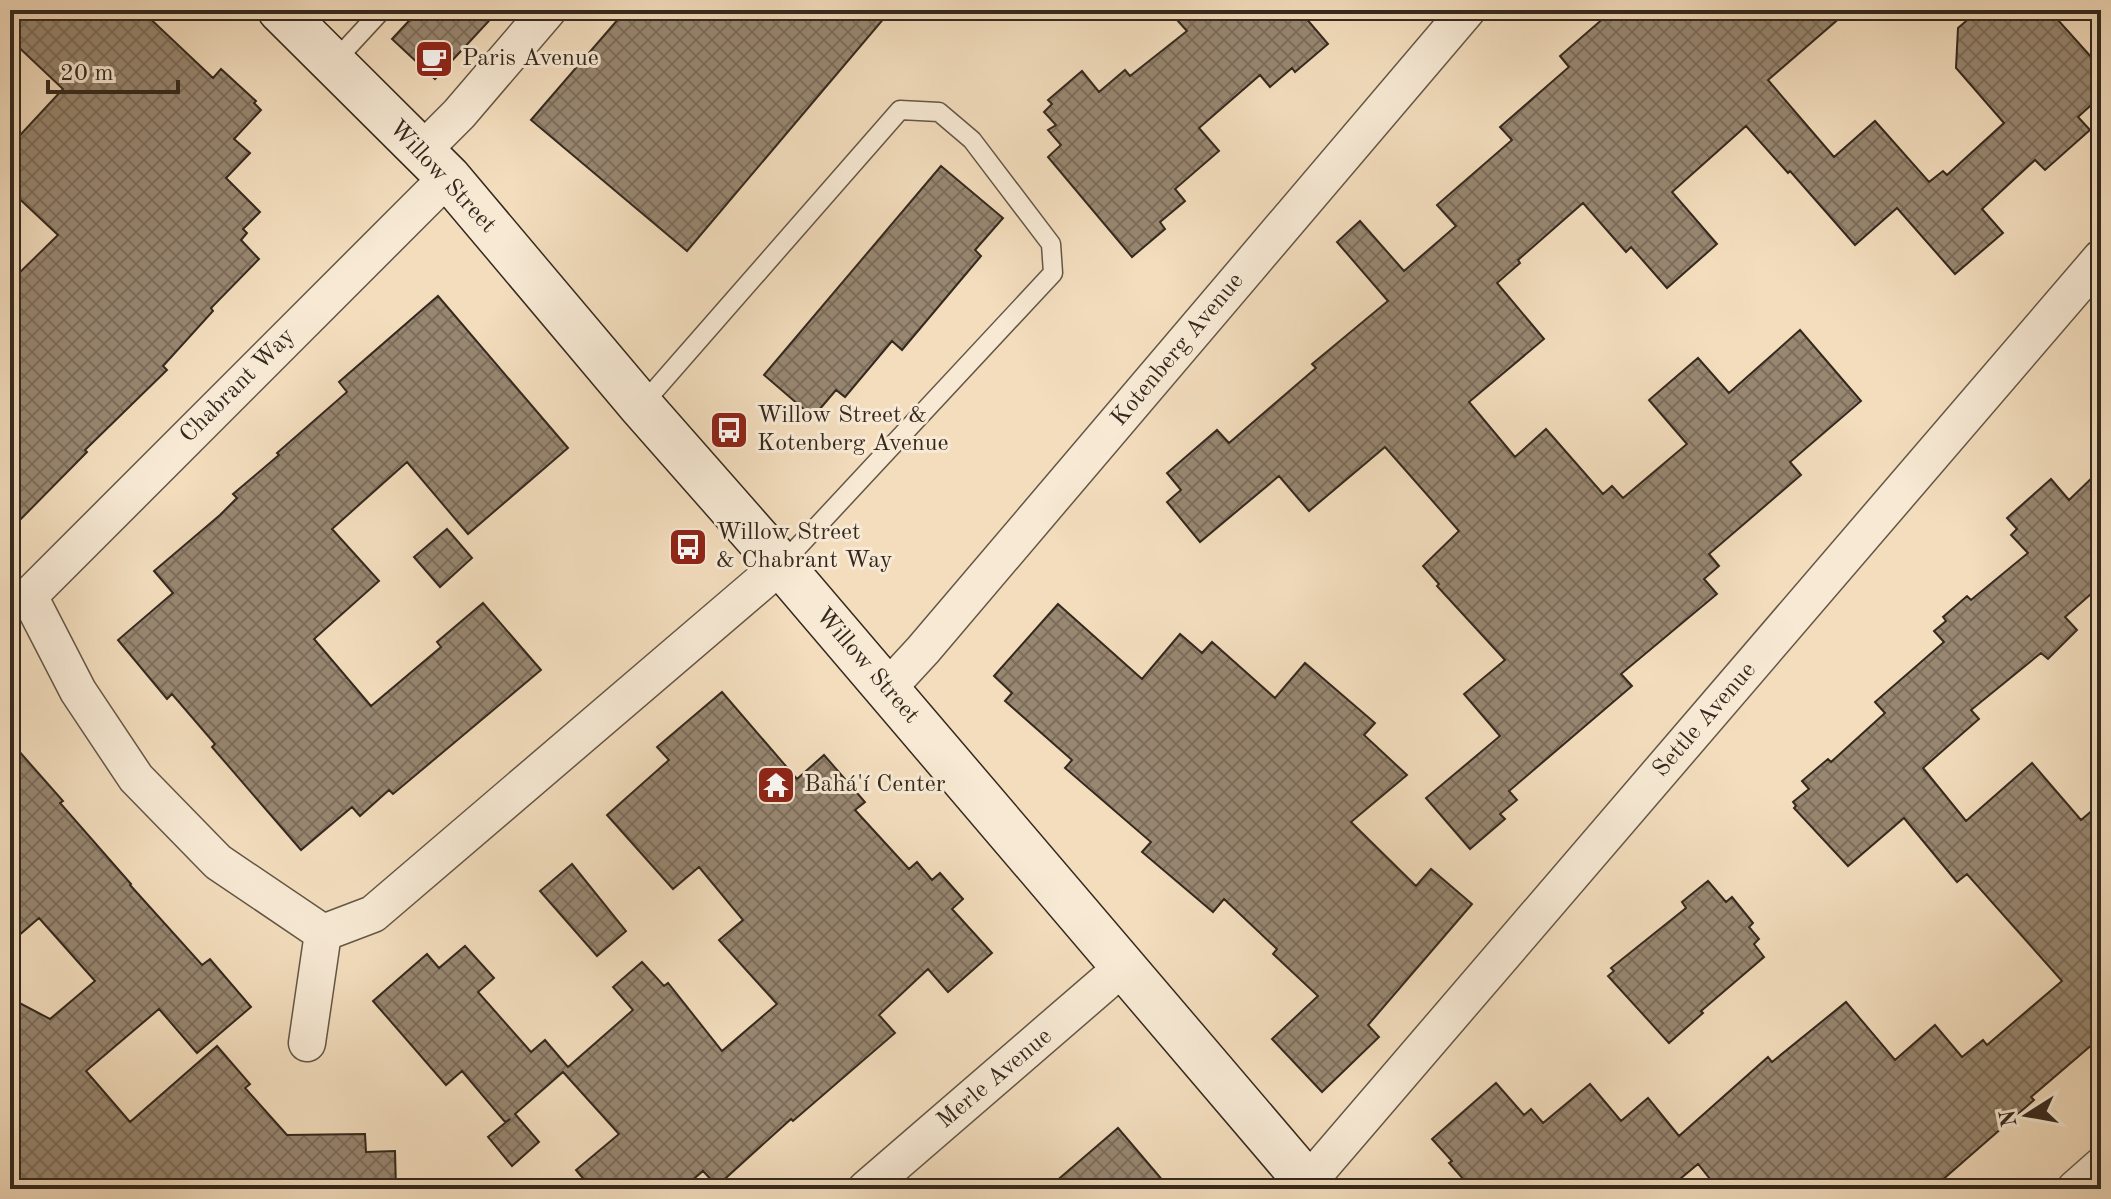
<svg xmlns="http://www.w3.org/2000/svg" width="2111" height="1199" font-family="'Old Standard TT',serif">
  <defs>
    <pattern id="building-cross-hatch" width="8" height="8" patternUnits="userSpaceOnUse" patternTransform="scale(2)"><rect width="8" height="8" fill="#988771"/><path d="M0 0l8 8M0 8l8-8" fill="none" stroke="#7d6e5c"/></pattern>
  </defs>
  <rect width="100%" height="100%" fill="#f3ddbd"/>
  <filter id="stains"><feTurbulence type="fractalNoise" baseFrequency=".0025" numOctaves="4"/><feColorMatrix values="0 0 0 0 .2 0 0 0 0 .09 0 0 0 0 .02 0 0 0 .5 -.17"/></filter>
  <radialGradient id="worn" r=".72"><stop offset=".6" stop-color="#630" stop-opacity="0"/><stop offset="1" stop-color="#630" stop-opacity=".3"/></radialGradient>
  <path fill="url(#building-cross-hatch)" stroke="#35291e" stroke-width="2" d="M10,10H141L213,78L221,69L256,101L254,103L261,110L234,139L250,153L226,178L260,212L243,229L247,233L241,240L259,259L211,308L213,311L163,366L167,370L85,450L87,452L10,530V282L58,235L10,190V146L63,89L10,39Z
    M419,10H499L435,79L392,39Z
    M626,10H891L687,251L531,120Z
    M1168,10H1299L1328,44L1295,72L1292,68L1270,87L1260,75L1199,128L1219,151L1175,189L1185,201L1160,222L1165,229L1132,257L1048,157L1061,145L1048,130L1056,125L1044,112L1052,104L1048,100L1082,71L1099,92L1125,70L1130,76L1187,31Z
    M1613,10H1849L1768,80L1834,157L1875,121L1929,182L1943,171L1947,175L2004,123L1956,68L1958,28L1979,10H2049L2101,68V96L2078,117L2090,130L2045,170L2035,160L1982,209L2003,233L1955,274L1897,208L1855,245L1790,171L1788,173L1746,126L1672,192L1717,244L1667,288L1631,247L1626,252L1583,203L1518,260L1520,263L1497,283L1544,339L1469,402L1515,457L1546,429L1603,494L1612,486L1623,498L1687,444L1649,400L1698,358L1729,393L1800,330L1861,401L1790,462L1801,475L1709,554L1719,566L1704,579L1717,594L1621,674L1632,686L1509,791L1517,800L1500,814L1505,819L1470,849L1426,798L1500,736L1464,694L1505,660L1437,586L1439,584L1423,566L1459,531L1385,447L1309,511L1279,476L1200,542L1167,502L1181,490L1167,473L1217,430L1229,443L1316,368L1312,364L1388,301L1337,242L1360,221L1404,271L1456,226L1437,205L1512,140L1500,127L1569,67L1560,56Z
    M941,166L1003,218L975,250L981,256L902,350L892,341L845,397L836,390L813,417L764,375Z
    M438,296L568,448L468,534L407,462L332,529L379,581L314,639L371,706L441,647L437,642L483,603L541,670L393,794L389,790L360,816L352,807L301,850L212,747L215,744L172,694L167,699L118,640L173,593L154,571L220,515L237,498L233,494L279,455L277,453L347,392L339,382Z
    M2101,469V585L2065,617L2077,630L2048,659L2041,653L1971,710L1979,719L1923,768L1966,821L2032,763L2081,820L2101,803V1037L2031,1097L2034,1100L1932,1189H1718L1698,1164L1668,1189H1472L1449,1163L1452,1161L1432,1139L1496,1083L1524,1115L1531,1109L1543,1123L1590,1084L1621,1121L1648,1098L1679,1136L1768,1057L1772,1062L1846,1002L1895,1060L1935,1025L1962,1057L1983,1040L1987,1045L2062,981L1967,874L1957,882L1904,818L1848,866L1794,808L1796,806L1793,802L1809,789L1802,781L1828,759L1831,762L1885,713L1875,702L1944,642L1934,631L1946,621L1943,617L1967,596L1971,600L2028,553L2011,535L2017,529L2007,518L2051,479L2069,500Z
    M447,529L472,558L440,587L414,557Z
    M1058,604L1142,679L1180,634L1202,653L1212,642L1275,698L1305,663L1375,723L1364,735L1407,775L1351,822L1416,886L1431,869L1472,904L1368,1025L1379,1037L1322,1092L1272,1039L1318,996L1273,954L1277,949L1224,899L1213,912L1142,852L1151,842L1065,768L1072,760L1005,701L1012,693L994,676Z
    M722,692L797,779L824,755L865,802L855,810L909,869L917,862L932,880L940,873L963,899L952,909L992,953L948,992L928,969L879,1015L895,1033L793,1121L791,1119L717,1186L703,1171L682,1189H592L576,1170L619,1134L563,1072L515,1114L539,1142L512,1166L488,1137L510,1119L505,1122L462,1071L446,1085L373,1001L427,954L439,968L465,946L494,978L478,992L531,1052L545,1040L568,1067L633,1010L613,987L642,962L664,986L668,983L722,1051L777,1004L719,940L743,920L699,867L673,889L607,815L669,760L657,747Z
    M10,741L63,801L60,803L131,884L130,885L202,965L210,959L251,1007L197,1053L159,1009L86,1071L130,1122L217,1046L250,1084L245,1088L287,1135L365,1134L366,1152L395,1151L396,1189H10V998L50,1019L95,981L39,918L10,943Z
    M572,864L626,931L597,956L540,891Z
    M1708,881L1726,902L1732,897L1753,923L1749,927L1759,939L1754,944L1764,957L1701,1011L1703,1013L1669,1043L1608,976L1614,971L1611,968L1686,908L1682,902Z
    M1118,1128L1170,1189H1047Z"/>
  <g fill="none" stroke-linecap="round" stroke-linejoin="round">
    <defs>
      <path id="service" d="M333,63L382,10
        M641,406L900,110L939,112L972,140L1051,244L1053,273L781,565"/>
      <path id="minor" d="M421,152L459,114L548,10
        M29,596L78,691L136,778L218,862L323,933
        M10,598L29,596L448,177
        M887,689L923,650L1467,10
        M323,933L373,914L781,565
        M307,1043L323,933
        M1308,1182L2101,258
        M866,1189L1123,967
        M2075,1189L2101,1166"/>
      <path id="secondary" d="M280,10L448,177L641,406L781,565L1313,1189"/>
    </defs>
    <use href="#service" stroke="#645646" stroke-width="21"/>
    <use href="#minor" stroke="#645646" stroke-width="39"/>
    <use href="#secondary" stroke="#35291e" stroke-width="47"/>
    <use href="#service" stroke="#f7e9d4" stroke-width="18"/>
    <use href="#minor" stroke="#f7e9d4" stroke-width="36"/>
    <use href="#secondary" stroke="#f7e9d4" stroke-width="44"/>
  </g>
  <defs>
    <symbol id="cafe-square" viewBox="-11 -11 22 22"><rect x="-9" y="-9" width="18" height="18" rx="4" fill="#8f2418" stroke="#f7e9d4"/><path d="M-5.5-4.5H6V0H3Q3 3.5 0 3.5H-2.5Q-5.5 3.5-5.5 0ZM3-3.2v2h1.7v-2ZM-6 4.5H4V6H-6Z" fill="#fff"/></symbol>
    <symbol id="bus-square" viewBox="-11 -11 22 22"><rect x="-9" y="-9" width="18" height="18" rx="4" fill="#8f2418" stroke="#f7e9d4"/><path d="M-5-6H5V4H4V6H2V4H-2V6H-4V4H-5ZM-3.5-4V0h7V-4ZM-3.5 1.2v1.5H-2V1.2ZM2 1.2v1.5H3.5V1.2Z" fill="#fff"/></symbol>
    <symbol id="temple-square" viewBox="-11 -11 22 22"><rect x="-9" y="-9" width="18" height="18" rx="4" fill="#8f2418" stroke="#f7e9d4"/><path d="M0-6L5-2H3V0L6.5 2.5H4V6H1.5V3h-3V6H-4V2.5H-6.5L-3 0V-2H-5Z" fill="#fff"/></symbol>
  </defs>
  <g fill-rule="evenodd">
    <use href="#cafe-square" x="412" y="37" width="44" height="44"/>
    <use href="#bus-square" x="707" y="408" width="44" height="44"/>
    <use href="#bus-square" x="666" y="525" width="44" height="44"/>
    <use href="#temple-square" x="754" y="763" width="44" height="44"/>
  </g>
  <g text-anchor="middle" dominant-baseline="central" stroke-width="6" stroke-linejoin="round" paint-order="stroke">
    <g font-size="24" fill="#35291e" stroke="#f7e9d4" text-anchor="start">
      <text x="462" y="59">Paris Avenue</text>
      <text x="757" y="416">Willow Street &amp;<tspan x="757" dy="28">Kotenberg Avenue</tspan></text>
      <text x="716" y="533">Willow Street<tspan x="716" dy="28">&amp; Chabrant Way</tspan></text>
      <text x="804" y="785">Bahá'í Center</text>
    </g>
    <g font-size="24" fill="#35291e" stroke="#f7e9d4">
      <text transform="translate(442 177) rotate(47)">Willow Street</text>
      <text transform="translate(1178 350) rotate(-50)">Kotenberg Avenue</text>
      <text transform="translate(238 386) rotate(-45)">Chabrant Way</text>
      <text transform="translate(867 666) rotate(49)">Willow Street</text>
      <text transform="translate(1705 720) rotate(-49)">Settle Avenue</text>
      <text transform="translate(995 1079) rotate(-40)">Merle Avenue</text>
    </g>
  </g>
  <rect width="2111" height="1199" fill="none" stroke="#f3ddbd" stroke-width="40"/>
  <rect x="12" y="12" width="2087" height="1175" fill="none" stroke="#35291e" stroke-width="4"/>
  <rect x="20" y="20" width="2071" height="1159" fill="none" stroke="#35291e" stroke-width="2"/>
  <g transform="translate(2027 1115) rotate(259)" stroke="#f7e9d4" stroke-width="6" paint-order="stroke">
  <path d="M0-6L14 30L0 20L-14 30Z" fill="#35291e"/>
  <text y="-12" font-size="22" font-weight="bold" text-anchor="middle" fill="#35291e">N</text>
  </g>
  <path d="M48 80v12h130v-12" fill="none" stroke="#35291e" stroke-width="4"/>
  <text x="60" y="80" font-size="24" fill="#35291e" stroke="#f7e9d4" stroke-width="6" paint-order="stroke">20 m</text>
  <rect width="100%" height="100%" filter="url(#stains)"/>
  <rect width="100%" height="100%" fill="url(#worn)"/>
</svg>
